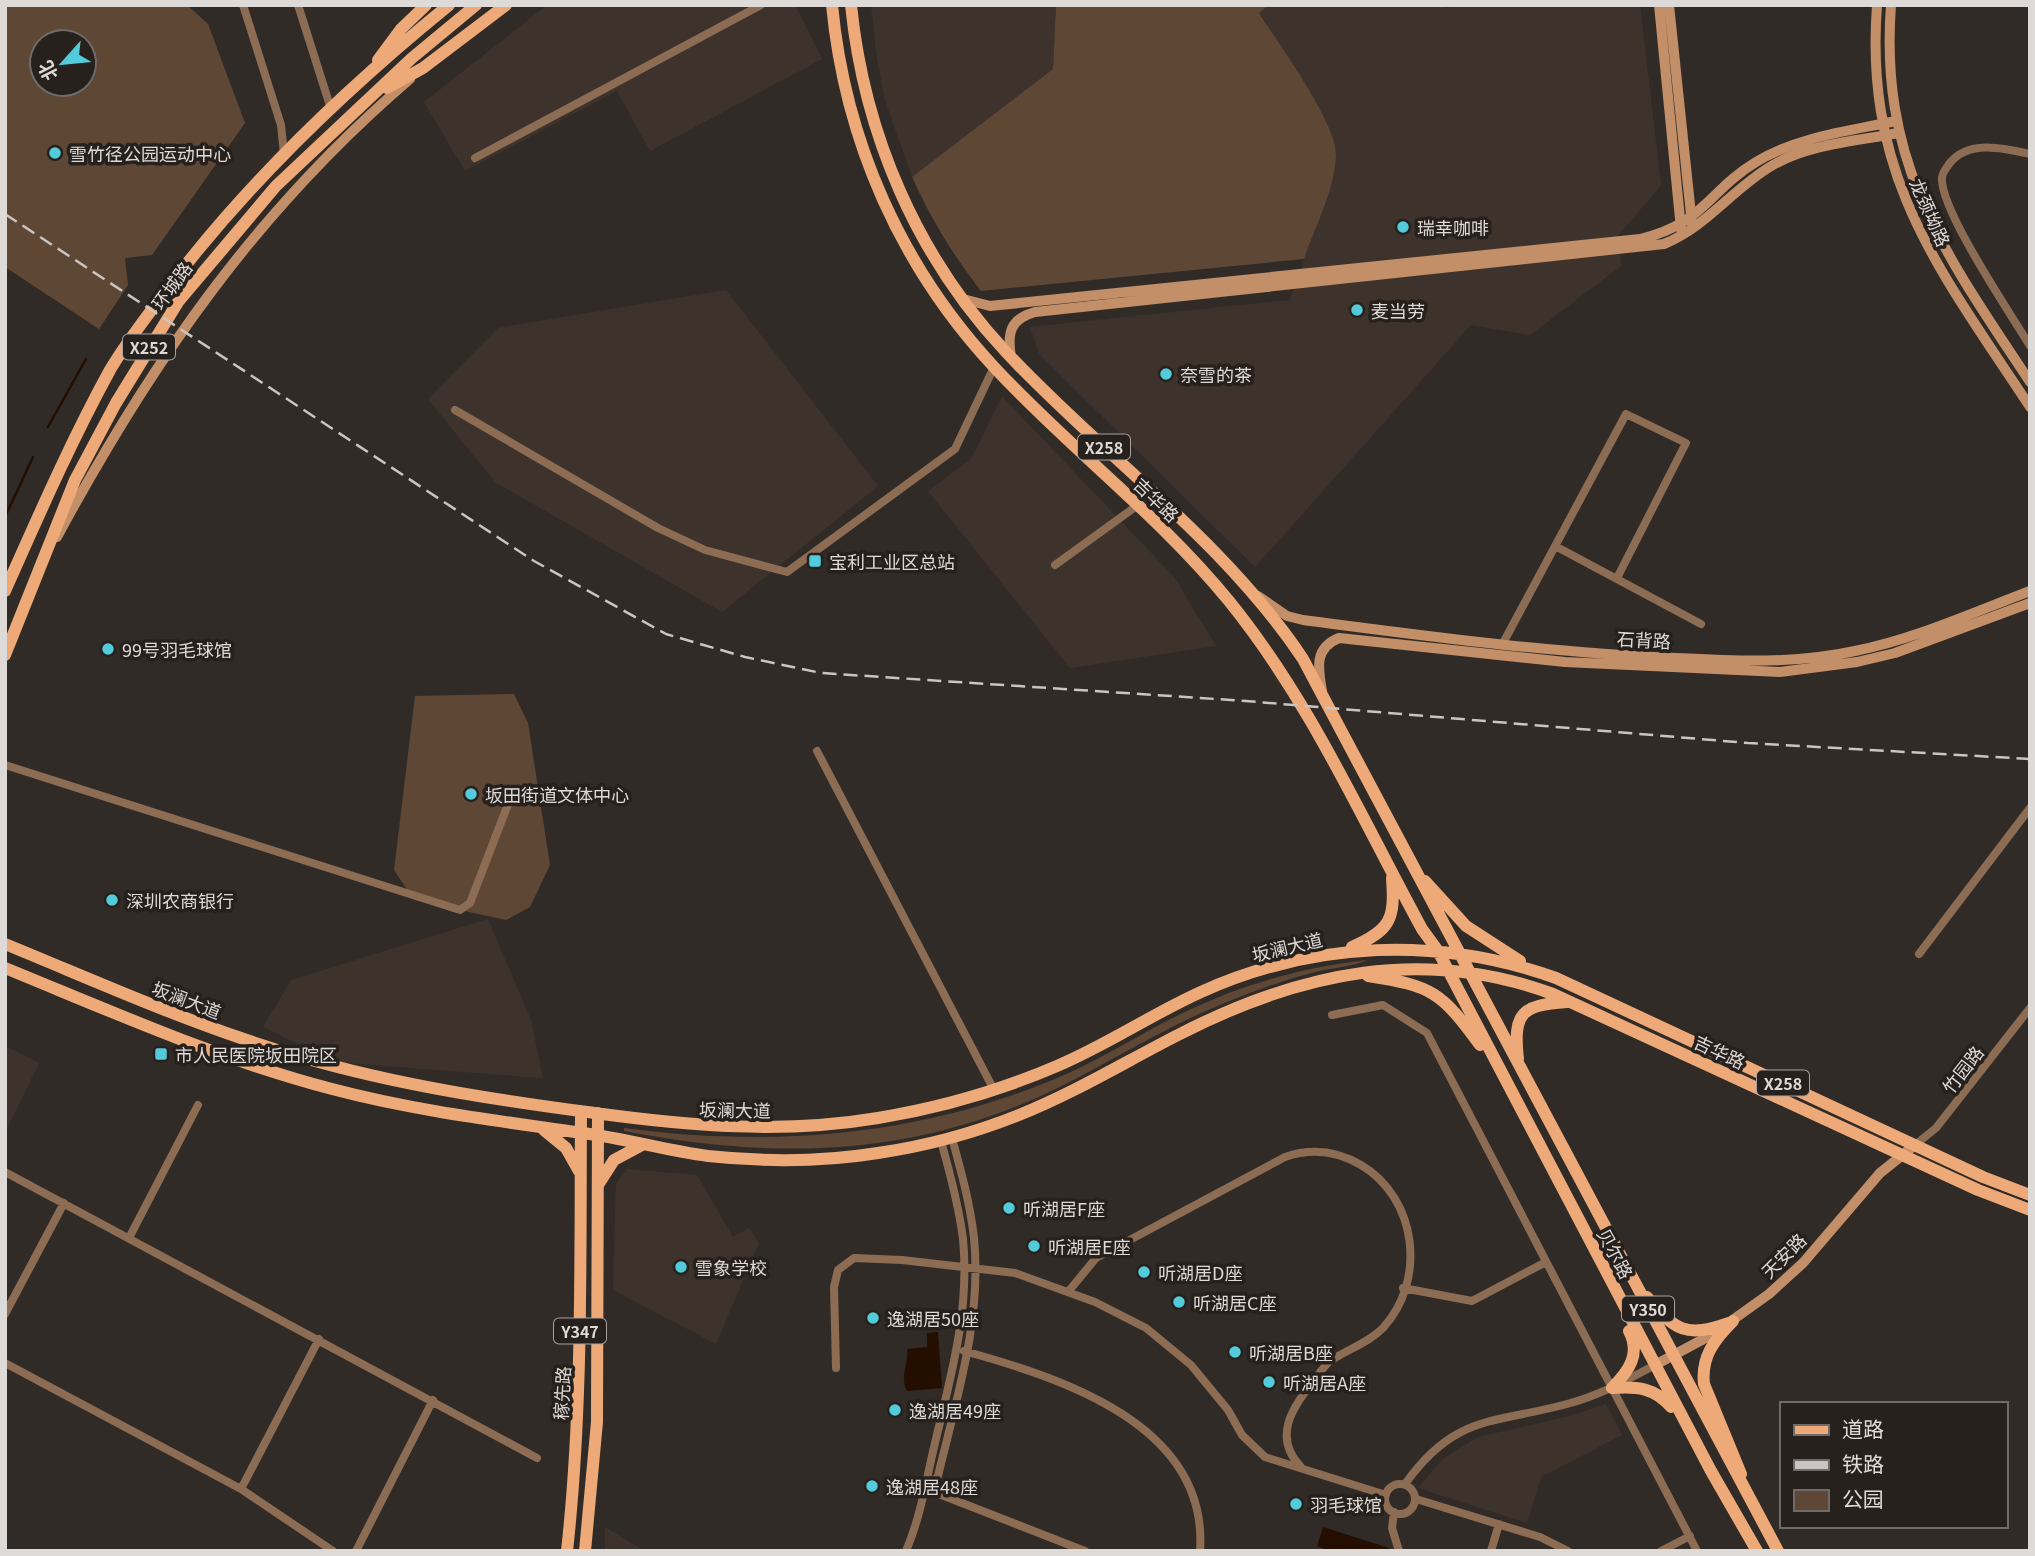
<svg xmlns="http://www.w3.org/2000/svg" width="2035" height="1556" font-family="Georgia,'Noto Sans SC',serif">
  <rect width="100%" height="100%" fill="#312b27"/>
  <path fill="#3e332c" d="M547,5H795L822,59L650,151L617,91L465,171L424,102Z
    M871,5H1056L1053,69L912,177L885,100L877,59Z
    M1268,5H1443L1444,8L1473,5H1640L1661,185L1618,236L1621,266L1530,335L1471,325L1255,567L1039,354L1030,327L1290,300L1335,169L1336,152L1325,120L1259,12Z
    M726,290L878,486L722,612L495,482L428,399L498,328Z
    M1002,396L1174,577L1216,646L1070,668L928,491L971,459Z
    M488,919L531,1020L543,1078L335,1062L263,1027L291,980Z
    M5,1046L39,1063L5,1133Z
    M627,1169L697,1175L733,1237L749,1228L759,1243L716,1344L613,1290L616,1184Z
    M1606,1404L1622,1435L1541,1477L1527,1523L1418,1488L1443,1459L1478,1437L1570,1416Z
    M605,1527L645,1551H605Z"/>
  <path fill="#5f4736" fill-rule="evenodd" d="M5,5H187L208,24L245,123L152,255L125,258L128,285L99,329L5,267ZM42,42H84V84H42Z
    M1056,5H1268L1259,13C1278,43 1337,123 1336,155C1335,189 1315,227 1304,259L981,291C953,255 931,219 912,177L1053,69Z
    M514,694L528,723L550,865L530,907L506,920L414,900L394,870L415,696Z
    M1367,960C1354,967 1328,968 1312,973C1276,982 1241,996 1208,1010C1151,1035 1099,1069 1043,1095C905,1158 770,1159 624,1131V1128C774,1148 922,1136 1062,1076C1106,1057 1146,1030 1189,1010C1246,983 1305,967 1367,960Z"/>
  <path fill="#240e00" d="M938,1332L942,1388L907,1391C899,1375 909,1365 907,1349L927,1347V1333Z
    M1323,1527L1389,1548L1388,1551H1329L1317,1546Z"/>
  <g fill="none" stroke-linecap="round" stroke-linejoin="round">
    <path stroke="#240e00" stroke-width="2.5" d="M48,427L86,359
      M5,517L33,457"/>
    <path stroke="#8d6c54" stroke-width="8" d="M243,5L281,125L284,154
      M298,5L331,109
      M2030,154C2004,148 1968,139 1949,164C1946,169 1942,173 1942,178C1940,210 2011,314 2030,346
      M475,158L761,5
      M455,410L658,528L705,550L787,572L955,449L994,367
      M1557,547L1701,624
      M1055,565L1138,505
      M1502,645L1626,414L1686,443L1617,578
      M817,751L994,1090
      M5,765L460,910L470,903L512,794
      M1919,954L2030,808
      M1332,1015L1383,1005L1427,1033L1697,1551
      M1915,1145L1936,1128L2030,1008
      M5,1172L537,1458
      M129,1238L198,1105
      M1403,1288L1472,1301L1546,1262
      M1068,1292L1096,1258L1285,1157C1311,1148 1337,1151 1361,1165C1417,1198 1427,1280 1383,1328C1367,1344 1347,1349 1329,1362C1323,1367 1318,1376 1312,1383C1291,1409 1273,1438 1301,1467
      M5,1314L64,1203
      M964,1351C1062,1378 1209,1425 1200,1551
      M5,1363L241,1489L333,1551
      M836,1368L834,1287L838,1270L854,1258L902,1260L1015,1273L1095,1302L1146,1328L1191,1365L1228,1410L1242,1435L1265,1457L1386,1495
      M1385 1499a15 15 0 1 1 30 0a15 15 0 1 1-30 0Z
      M1405,1484C1455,1414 1493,1424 1567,1404C1599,1396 1627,1380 1655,1365
      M241,1489L319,1339
      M926,1489L938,1476C957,1397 982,1319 974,1238C970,1203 961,1171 952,1138
      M926,1489L1085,1551
      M1416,1499L1540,1537L1568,1551
      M1394,1512L1392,1528L1399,1551
      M356,1551L433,1400
      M906,1551C921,1516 926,1480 935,1443C951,1375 970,1310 963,1239C959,1206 950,1173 941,1141
      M1491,1551L1499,1524
      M1661,1551L1690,1536"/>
    <path stroke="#c38f68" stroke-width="10" d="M1659,5L1681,229
      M1669,5L1692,224
      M1877,5C1864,179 1940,270 2030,407
      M1891,5C1879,166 1946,255 2030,382
      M963,299L990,306L1640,239C1704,224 1708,191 1756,162C1797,137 1849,131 1896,121
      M1011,357C1007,333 1010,319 1035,312L1664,244C1708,226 1733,188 1773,165C1809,144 1858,141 1898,133
      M57,537C152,361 257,210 410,79
      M1258,596L1287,616L1303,620C1427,636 1551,653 1676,658C1736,661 1796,664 1855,651C1915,639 1972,613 2030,591
      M1322,691C1318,668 1314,648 1339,638L1565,662L1780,672L1857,662L1895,653L2030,603
      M1655,1365L1713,1334L1769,1294L1803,1263L1880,1173L1915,1145"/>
    <path stroke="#edaa78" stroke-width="12" d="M832,5C845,141 901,267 994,367C1069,448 1159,515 1229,601C1310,701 1361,817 1422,929L1438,951L1711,1471L1757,1551
      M851,5C864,134 917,257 1006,352C1103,456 1223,539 1303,659L1778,1551
      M378,60L401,29L426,5
      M387,88L423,68L506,5
      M5,591C38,517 71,441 110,370C124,346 142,323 159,300C240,190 342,92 449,5
      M5,655L75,480L116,403L178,302L276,186L412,58L476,5
      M1425,881L1466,926L1520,961
      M5,944C103,984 199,1028 301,1057C397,1085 496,1100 595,1113C690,1126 782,1134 878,1118C939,1108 999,1091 1057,1066C1107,1045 1152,1014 1201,992C1314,941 1439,936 1556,978L1983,1177L2030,1195
      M1352,947C1391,930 1395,919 1392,878
      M5,968C113,1012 220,1060 332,1089C419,1112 508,1122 596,1135C634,1141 670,1151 708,1156C765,1162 822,1162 878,1153C926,1146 974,1133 1019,1115C1074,1093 1125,1062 1178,1035C1300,972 1423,946 1553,994L1978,1190L2030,1210
      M1368,976C1433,986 1441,992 1480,1045
      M1518,1059C1513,1013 1521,1005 1567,1002
      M544,1130L566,1148L579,1171
      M598,1185L614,1160L642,1145
      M1647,1297C1675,1331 1686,1338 1729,1323
      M1733,1321C1714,1340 1701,1357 1704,1384L1741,1474
      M1612,1388C1629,1371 1641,1354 1629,1331
      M1612,1388C1637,1386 1655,1388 1671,1407
      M567,1551C583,1405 580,1258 581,1111
      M585,1551L597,1422L598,1113"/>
    <path stroke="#c9c5c3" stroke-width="2.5" stroke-dasharray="14 7" stroke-linecap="butt" d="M5,214L534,561L666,634L745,657L821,673L1246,701L1748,743L2030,759"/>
  </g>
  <g fill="#53cbdb" stroke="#27211d" stroke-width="2.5">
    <circle cx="55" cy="153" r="7"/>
    <circle cx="1403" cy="227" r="7"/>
    <circle cx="1357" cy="310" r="7"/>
    <circle cx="1166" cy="374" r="7"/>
    <rect x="808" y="554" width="14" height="14" rx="3.5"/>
    <circle cx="108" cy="649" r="7"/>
    <circle cx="471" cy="794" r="7"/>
    <circle cx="112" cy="900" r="7"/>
    <rect x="154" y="1047" width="14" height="14" rx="3.5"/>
    <circle cx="1009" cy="1208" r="7"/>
    <circle cx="1034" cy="1246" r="7"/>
    <circle cx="681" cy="1267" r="7"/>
    <circle cx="1144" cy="1272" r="7"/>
    <circle cx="1179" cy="1302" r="7"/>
    <circle cx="873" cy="1318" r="7"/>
    <circle cx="1235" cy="1352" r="7"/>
    <circle cx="1269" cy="1382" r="7"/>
    <circle cx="895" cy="1410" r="7"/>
    <circle cx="872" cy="1486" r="7"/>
    <circle cx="1296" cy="1504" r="7"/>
  </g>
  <g text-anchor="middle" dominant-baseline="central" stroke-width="7" stroke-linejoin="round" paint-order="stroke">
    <g fill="#27211d" stroke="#a7a2a0" stroke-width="2">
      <rect x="123" y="334.5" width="52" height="25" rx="5"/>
      <rect x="1078" y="434.5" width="52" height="25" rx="5"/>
      <rect x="1757" y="1070.5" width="52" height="25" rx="5"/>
      <rect x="1622" y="1296.5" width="52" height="25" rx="5"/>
      <rect x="554" y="1318.5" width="52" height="25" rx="5"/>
    </g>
    <g font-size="16" font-weight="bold" fill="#dedad8">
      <text x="149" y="347">X252</text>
      <text x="1104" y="447">X258</text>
      <text x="1783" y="1083">X258</text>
      <text x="1648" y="1309">Y350</text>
      <text x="580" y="1331">Y347</text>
    </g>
    <g font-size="18" fill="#dedad8" stroke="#27211d" text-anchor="start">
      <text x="69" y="153">雪竹径公园运动中心</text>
      <text x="1417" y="227">瑞幸咖啡</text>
      <text x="1371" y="310">麦当劳</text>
      <text x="1180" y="374">奈雪的茶</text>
      <text x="829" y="561">宝利工业区总站</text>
      <text x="122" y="649">99号羽毛球馆</text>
      <text x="485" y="794">坂田街道文体中心</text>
      <text x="126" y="900">深圳农商银行</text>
      <text x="175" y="1054">市人民医院坂田院区</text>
      <text x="1023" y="1208">听湖居F座</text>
      <text x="1048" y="1246">听湖居E座</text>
      <text x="695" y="1267">雪象学校</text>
      <text x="1158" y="1272">听湖居D座</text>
      <text x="1193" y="1302">听湖居C座</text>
      <text x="887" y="1318">逸湖居50座</text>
      <text x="1249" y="1352">听湖居B座</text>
      <text x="1283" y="1382">听湖居A座</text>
      <text x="909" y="1410">逸湖居49座</text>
      <text x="886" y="1486">逸湖居48座</text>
      <text x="1310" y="1504">羽毛球馆</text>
    </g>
    <g font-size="18" fill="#dedad8" stroke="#27211d">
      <text transform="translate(1931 212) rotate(66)">龙颈坳路</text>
      <text transform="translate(171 285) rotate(-54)">环城路</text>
      <text transform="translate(1157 499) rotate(44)">吉华路</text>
      <text transform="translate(1644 639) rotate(3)">石背路</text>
      <text transform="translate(1287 946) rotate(-13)">坂澜大道</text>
      <text transform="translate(187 999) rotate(21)">坂澜大道</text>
      <text transform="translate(1720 1051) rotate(25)">吉华路</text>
      <text transform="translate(1962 1069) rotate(-52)">竹园路</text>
      <text transform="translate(735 1109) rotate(1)">坂澜大道</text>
      <text transform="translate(1616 1253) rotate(62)">贝尔路</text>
      <text transform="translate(1783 1255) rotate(-45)">天安路</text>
      <text transform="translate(561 1393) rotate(-87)">稼先路</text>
    </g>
  </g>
  <rect width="2035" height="1556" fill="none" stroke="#dedad8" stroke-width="14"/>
  <rect x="1780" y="1402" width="228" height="126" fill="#27211d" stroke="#706b68" stroke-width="2"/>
  <rect x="1794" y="1425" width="35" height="10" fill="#edaa78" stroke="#706b68" stroke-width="2"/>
  <text x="1842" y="1437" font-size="21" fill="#dedad8">道路</text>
  <rect x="1794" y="1460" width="35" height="10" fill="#c9c5c3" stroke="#706b68" stroke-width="2"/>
  <text x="1842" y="1472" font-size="21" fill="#dedad8">铁路</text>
  <rect x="1794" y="1490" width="35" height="21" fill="#5f4736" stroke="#706b68" stroke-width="2"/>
  <text x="1842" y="1507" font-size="21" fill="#dedad8">公园</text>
  <g transform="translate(63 63) rotate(243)"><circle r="33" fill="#27211d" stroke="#706b68" stroke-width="2"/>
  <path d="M0-5L12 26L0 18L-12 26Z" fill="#53cbdb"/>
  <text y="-10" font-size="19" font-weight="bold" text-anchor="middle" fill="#dedad8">北</text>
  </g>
</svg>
